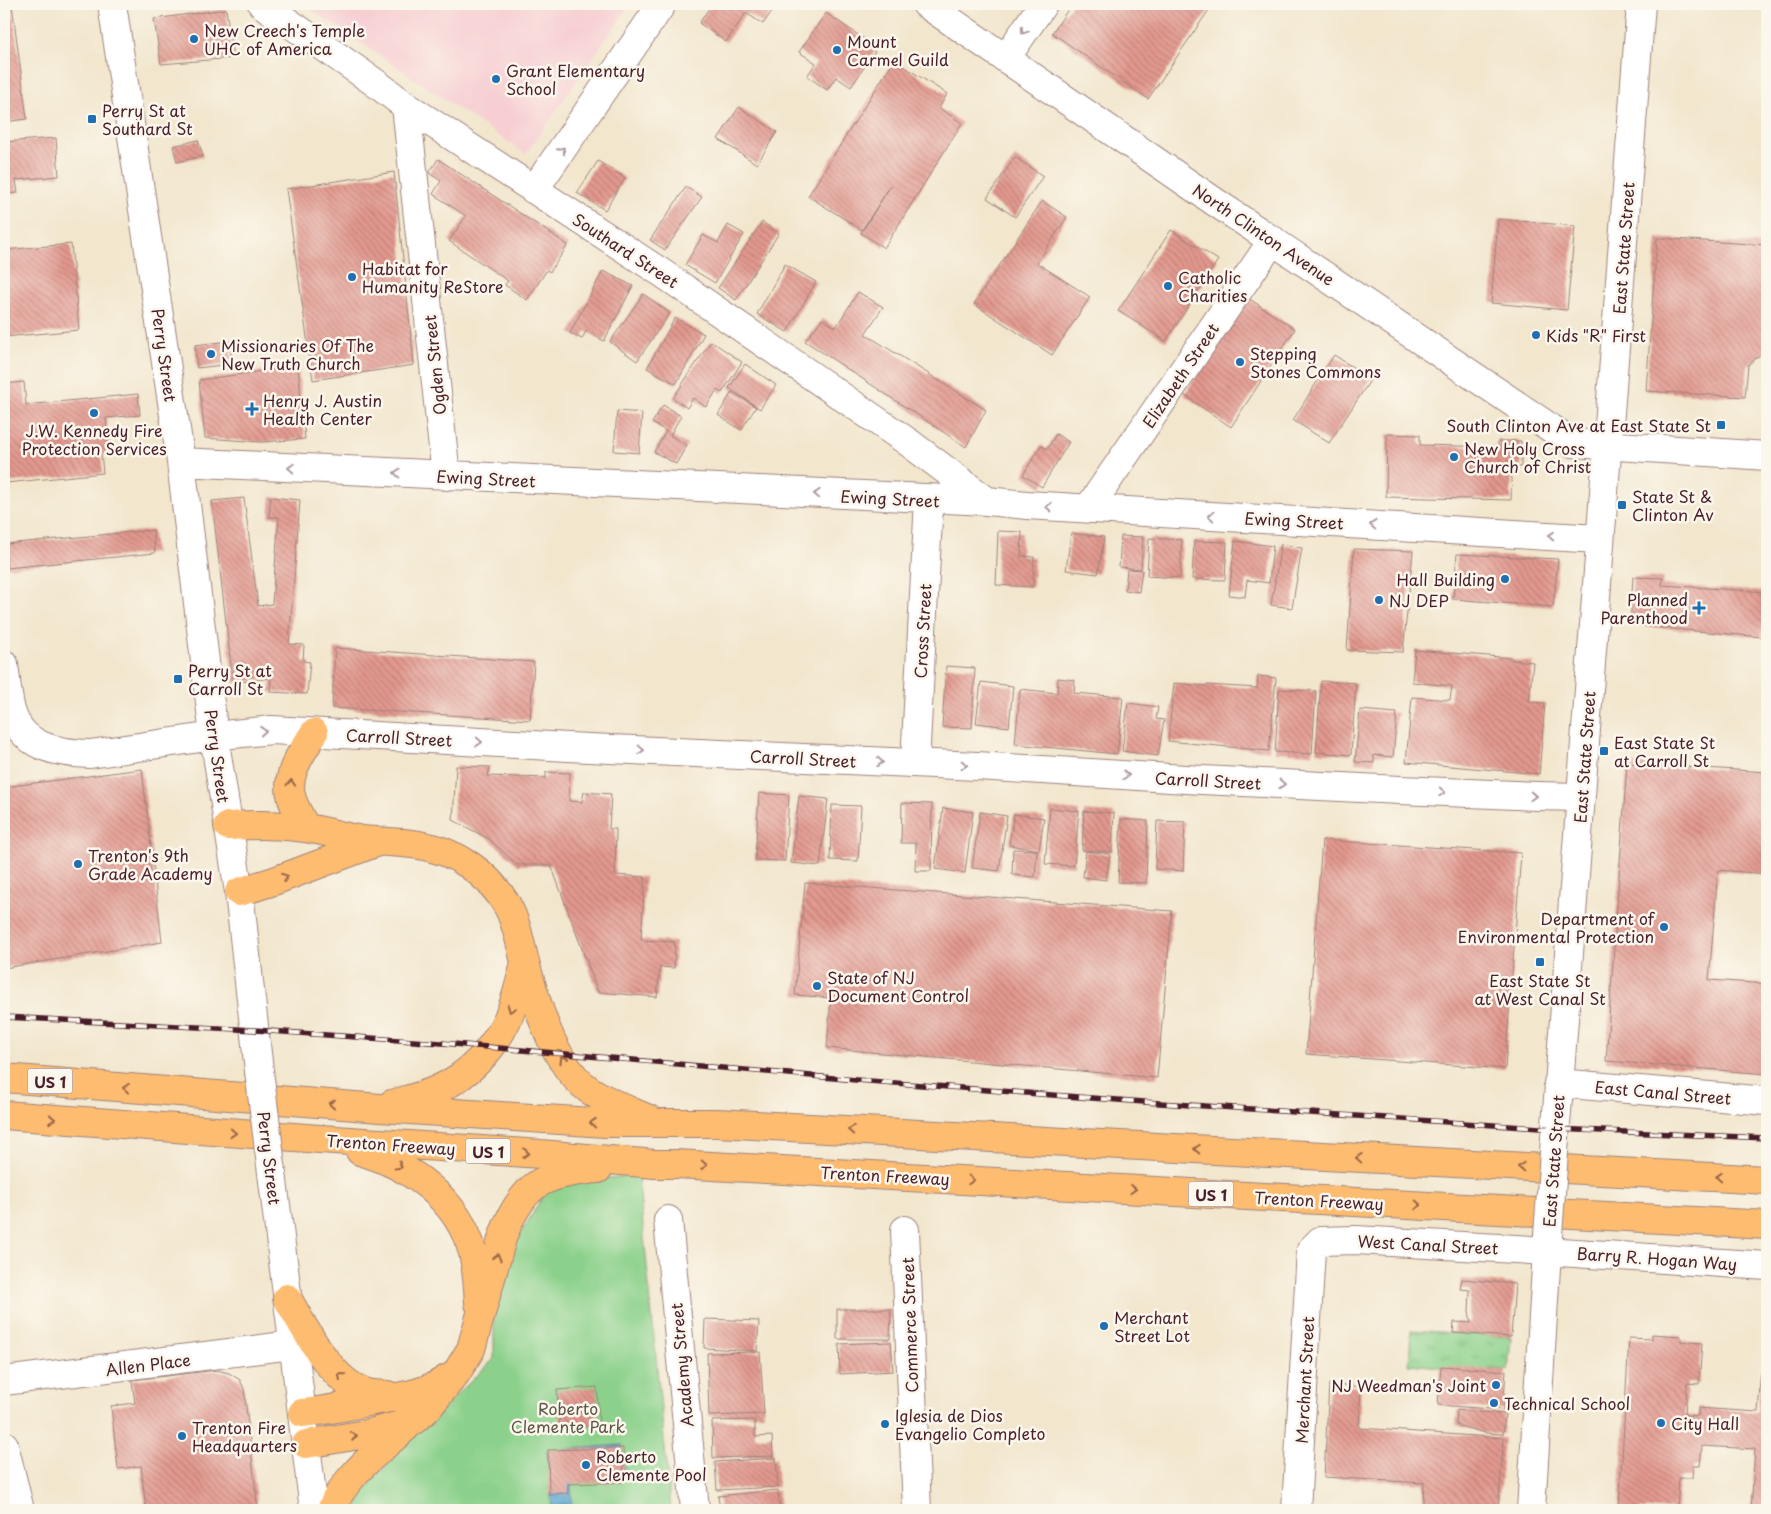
<svg xmlns="http://www.w3.org/2000/svg" width="1771" height="1514" font-family="'Playpen Sans',sans-serif">
  <defs>
    <pattern id="grass-tufts" width="24" height="20" patternUnits="userSpaceOnUse" patternTransform="scale(1.25)"><rect width="24" height="20" fill="#8cd18b"/><path d="M3 7l-1-3M5 7V3M7 7l1-3M15 17l-1-3M17 17v-4M19 17l1-3" fill="none" stroke="#7ab378"/></pattern>
    <pattern id="water-waves" width="16" height="10" patternUnits="userSpaceOnUse" patternTransform="scale(1.25)"><rect width="16" height="10" fill="#54a3ce"/><path d="M0 5q4-4 8 0t8 0" fill="none" stroke="#4884a7"/></pattern>
    <pattern id="building-back-hatch" width="6" height="6" patternUnits="userSpaceOnUse" patternTransform="scale(1.25)"><rect width="6" height="6" fill="#e3998f"/><path d="M-1 5l2 2M0 0l6 6M5-1l2 2" fill="none" stroke="#ba7c75"/></pattern>
  </defs>
  <rect width="100%" height="100%" fill="#fbf7ec"/>
  <filter id="ink" filterUnits="userSpaceOnUse"><feTurbulence type="fractalNoise" baseFrequency=".02" numOctaves="2"/><feDisplacementMap in="SourceGraphic" scale="10" xChannelSelector="R" yChannelSelector="G"/><feConvolveMatrix kernelMatrix="1 2 1 2 8 2 1 2 1" color-interpolation-filters="sRGB"/></filter>
  <filter id="wash" filterUnits="userSpaceOnUse"><feTurbulence type="fractalNoise" baseFrequency=".0096" numOctaves="4" result="noise"/><feDisplacementMap in="SourceGraphic" scale="20" xChannelSelector="R" yChannelSelector="G"/><feGaussianBlur stdDeviation="1.12" result="paint"/><feColorMatrix in="noise" values="0 0 0 0 0 0 0 0 0 0 0 0 0 0 0 0 0 1.4 0 .05"/><feComposite in="paint" operator="in"/></filter>
  <g filter="url(#wash)">
    <rect width="100%" height="100%" fill="#f2e6cd"/>
    <path fill="#f7cfd3" d="M303,4H630L526,154Z"/>
    <path fill="url(#grass-tufts)" stroke="#6b785b" d="M1411,1330L1511,1337L1508,1370L1491,1369L1490,1372L1409,1364Z"/>
    <path fill="#8cd18b" stroke="#6b785b" d="M638,1175L671,1510H355L367,1487L412,1438L494,1359V1315L514,1245L550,1184Z"/>
    <path fill="url(#water-waves)" stroke="#4f617c" d="M622,1445L625,1479L571,1483L572,1510H552L547,1451Z"/>
    <g id="blocks">
      <path fill="url(#building-back-hatch)" d="M4,4H12L27,119L4,122Z
        M712,4H777L763,24L746,13L726,42L699,23Z
        M1072,4H1213L1148,99L1052,33Z
        M226,9L233,58L161,64L154,19Z
        M826,13L873,45L871,49L875,51L851,87L836,77L827,90L807,76L816,63L799,52Z
        M894,60L947,94L939,108L962,123L884,248L861,233L891,185L862,230L808,196Z
        M739,107L777,132L757,164L718,139Z
        M56,138L59,176L16,180L18,193L4,194V142Z
        M198,140L203,156L177,162L173,146Z
        M1015,157L1043,176L1015,217L987,198Z
        M438,159L568,245L550,272L547,270L527,300L505,285L508,281L449,241L466,216L433,194L441,181L429,173Z
        M598,161L625,178L605,210L577,193Z
        M394,172L414,365L313,380L286,189Z
        M686,187L702,197L665,250L650,240Z
        M1042,201L1067,217L1037,263L1090,297L1052,355L974,304Z
        M1498,219L1575,226L1567,310L1491,303Z
        M762,222L779,233L736,300L718,288Z
        M728,225L744,234L715,283L685,265L703,235L718,243Z
        M1171,230L1218,260L1166,341L1118,311Z
        M1657,238L1767,245V349L1748,365L1745,397L1646,391Z
        M71,244L79,330L4,337V250Z
        M785,264L816,282L787,332L757,314Z
        M603,271L633,286L604,341L586,331L582,339L570,333Z
        M858,292L883,307L865,334L986,410L966,447L805,341L822,319L836,327Z
        M643,294L670,313L637,361L610,342Z
        M1248,298L1295,329L1231,427L1184,395Z
        M675,318L704,334L676,384L647,368Z
        M230,341L232,364L197,368L195,345Z
        M711,341L742,362L722,393L717,390L706,407L693,398L687,408L673,398Z
        M1334,355L1371,379L1329,443L1293,420Z
        M745,364L776,385L760,409L729,388Z
        M298,366L305,439L262,442L205,438L199,380Z
        M24,382L26,405L138,394L140,415L106,418L110,452L101,453L103,473L6,483L4,472V384Z
        M732,392L756,407L741,430L718,415Z
        M663,405L681,416L670,435L687,445L676,464L654,452L666,431L652,423Z
        M617,411L642,413L639,453L614,451Z
        M1056,434L1069,442L1042,487L1023,475L1041,445L1047,449Z
        M1387,434L1420,435V445L1498,447V441H1521V467H1512L1511,500L1386,497Z
        M271,497L300,500L289,644L304,645L303,661L310,662L307,694L270,692L271,678L233,683L212,501L244,498L258,606L272,604L279,517H269Z
        M153,530L155,553L7,568L5,544Z
        M998,531L1022,532L1021,556L1034,557L1033,587L996,585Z
        M1071,533L1104,537L1098,574L1066,570Z
        M1121,536L1143,537L1141,569L1119,567Z
        M1149,538L1182,540L1180,578L1147,576Z
        M1194,541L1227,542L1225,580L1192,579Z
        M1235,541L1273,546L1269,583L1247,580L1245,597L1229,595Z
        M1281,544L1302,548L1292,608L1271,605Z
        M1354,549L1413,551L1403,652L1347,650Z
        M1457,554L1558,559L1553,607L1453,599Z
        M1127,569L1142,570L1139,592L1125,590Z
        M1633,577L1663,578L1662,585L1767,592V625L1763,624L1762,637L1630,625Z
        M335,648L534,662L530,720L332,708Z
        M1415,650L1512,658V660L1533,662L1529,702L1545,703L1539,774L1406,762L1412,697L1450,700L1452,686L1412,682Z
        M946,666L975,668L972,728L942,727Z
        M1258,676L1276,678L1269,751L1168,741L1174,683L1207,686V685L1257,688Z
        M1058,678L1075,680L1074,693L1123,697L1117,754L1015,744L1020,689L1057,693Z
        M1321,681L1356,683L1351,755L1316,752Z
        M981,682L1013,686L1009,727L976,723Z
        M1279,689L1316,691L1312,754L1275,752Z
        M1128,703L1158,707L1156,719L1164,720L1158,756L1122,751Z
        M1360,710L1397,713L1393,757L1374,755V763L1355,762Z
        M1627,763L1767,772V874L1718,870L1709,980L1767,984V1074L1606,1061Z
        M456,766L490,767L488,776L546,778V772L570,773L569,801L582,802L584,792L611,794L609,829H616L615,875L645,877L641,940L675,942L674,968L660,967L657,997L598,992L551,865H518L489,839L453,820Z
        M142,769L162,942L4,968V787Z
        M759,793L789,795L785,861L755,860Z
        M799,796L828,799L820,866L791,863Z
        M902,803L932,804L931,871H915L916,843H901Z
        M832,805L861,806L858,861L830,860Z
        M943,808L973,812L965,873L935,869Z
        M1050,808L1079,811L1074,866L1045,864Z
        M1084,811L1114,813L1112,852L1082,850Z
        M980,812L1007,816L999,871L972,868Z
        M1014,814L1044,818L1039,850L1009,845Z
        M1121,819L1148,821L1146,883L1118,882Z
        M1157,821L1185,822L1183,871L1155,869Z
        M1322,840L1521,853L1505,1069L1306,1054Z
        M1013,849L1037,850L1035,877L1012,875Z
        M1086,851L1110,854L1106,880L1083,877Z
        M805,883L1172,911L1157,1078L827,1048L831,998L795,995Z
        M1462,1279L1515,1284L1511,1337L1453,1333L1454,1322L1471,1323L1469,1311L1470,1290L1460,1289Z
        M837,1309H891L890,1339H837Z
        M705,1319L759,1321L757,1351L704,1348Z
        M1652,1334L1681,1336V1341L1702,1343L1699,1384L1687,1383L1685,1415L1698,1416V1408L1758,1412L1761,1373L1767,1368V1510H1751L1755,1449L1702,1446L1700,1466H1693L1692,1478H1679L1677,1510H1619L1629,1338L1652,1339Z
        M891,1342L893,1371L840,1374L839,1344Z
        M760,1352L764,1414L709,1416L707,1353Z
        M1441,1366L1506,1371L1503,1410L1438,1405Z
        M217,1370L229,1373L240,1380L244,1389L258,1510H146L141,1466L118,1469L111,1406L135,1403L132,1380Z
        M1329,1384L1361,1387L1359,1428L1504,1438L1498,1510H1468L1423,1505L1424,1483L1324,1477Z
        M597,1387L599,1425L560,1428L557,1390Z
        M1457,1410L1505,1414L1503,1434L1485,1433L1456,1425Z
        M755,1420V1437L772,1436L773,1456L713,1458L712,1421Z
        M623,1448L624,1482L568,1484V1493L549,1494L548,1450Z
        M776,1458L778,1487L717,1490L715,1462Z
        M778,1490L780,1510H720L718,1496Z"/>
    </g>
  </g>
  <g filter="url(#ink)">
    <use href="#blocks" fill-opacity="0" stroke="#9e827c" stroke-width="1"/>
    <g fill="none" stroke-linecap="round" stroke-linejoin="round">
      <defs>
        <path id="minor" d="M112,4L181,462L214,736L239,892L259,1071
          M262,4L377,84L406,106L662,273L908,442L987,501
          M926,4L1218,204L1573,443L1767,456
          M1006,58L1043,4
          M406,106L446,476
          M534,190L662,4
          M181,462L987,501L1027,505L1599,539
          M1088,509L1273,240
          M4,664C6,679 7,695 11,710C21,747 57,753 90,754L214,736L272,730L568,747L977,766L1202,780L1400,790L1537,796L1581,797
          M915,763L929,500
          M1558,1083L1767,1101
          M1555,1138L1641,4
          M272,1173L314,1510
          M668,1220L695,1510
          M905,1230L917,1510
          M4,1381L292,1345
          M4,1445L20,1510
          M1296,1510L1311,1250L1320,1241L1356,1240L1516,1249L1767,1266
          M1531,1510L1548,1235"/>
        <path id="highway" d="M228,826C254,825 278,824 304,828C324,830 343,837 363,840C382,842 401,842 419,845C456,851 488,873 507,905C517,923 520,943 525,962C536,1002 553,1064 588,1089C606,1102 628,1110 649,1119
          M306,828C301,818 293,806 291,795C286,773 303,751 314,733
          M239,892L274,881L378,842
          M4,1078L380,1108L606,1123H717L1767,1180
          M392,1104C406,1100 422,1096 436,1090C471,1075 497,1046 511,1011C517,996 521,978 525,963
          M4,1115L320,1139L541,1154L655,1164H676L1767,1225
          M360,1151C411,1166 458,1199 473,1253C477,1269 478,1286 479,1303
          M287,1298C305,1328 330,1381 365,1392C372,1395 381,1394 388,1395
          M302,1413C323,1411 343,1407 363,1403C393,1397 423,1396 448,1378
          M306,1444L366,1434L397,1426L414,1420L428,1408L457,1372L471,1349L502,1239C508,1220 522,1192 541,1182C558,1173 579,1171 598,1169
          M331,1510C345,1475 378,1452 406,1427"/>
      </defs>
      <use href="#minor" stroke="#9e827c" stroke-width="30"/>
      <use href="#highway" stroke="#9e827c" stroke-width="30"/>
      <use href="#minor" stroke="#fff" stroke-width="28"/>
      <use href="#highway" stroke="#fdbc6f" stroke-width="28"/>
      <defs>
        <path id="rail" d="M4,1017L255,1030L442,1043L856,1080L1144,1102L1555,1129L1767,1138"/>
      </defs>
      <use href="#rail" stroke="#4a1f2b" stroke-width="5.5"/>
      <use href="#rail" stroke="#fbf7ec" stroke-width="4" stroke-dasharray="11" stroke-linecap="butt"/>
      <defs>
        <path id="minor-bridge" d="M259,1071L272,1173
          M1548,1235L1555,1138"/>
      </defs>
      <use href="#minor-bridge" stroke="#9e827c" stroke-width="30" stroke-linecap="butt"/>
      <use href="#minor-bridge" stroke="#fff" stroke-width="28"/>
    </g>
    <defs><path id="oneway-chevron" d="M-2-3.5L2.5 0L-2 3.5" fill="none" stroke-width="1.6" stroke-linecap="round" stroke-linejoin="round" transform="scale(1.25)"/></defs>
    <g stroke="#ae9aa0">
      <use href="#oneway-chevron" transform="translate(1024 31) rotate(124)"/>
      <use href="#oneway-chevron" transform="translate(562 150) rotate(-55)"/>
      <use href="#oneway-chevron" transform="translate(291 468) rotate(-177)"/>
      <use href="#oneway-chevron" transform="translate(397 473) rotate(-177)"/>
      <use href="#oneway-chevron" transform="translate(817 494) rotate(-177)"/>
      <use href="#oneway-chevron" transform="translate(1049 507) rotate(-177)"/>
      <use href="#oneway-chevron" transform="translate(1211 516) rotate(-177)"/>
      <use href="#oneway-chevron" transform="translate(1373 525) rotate(-177)"/>
      <use href="#oneway-chevron" transform="translate(1551 536) rotate(-176)"/>
      <use href="#oneway-chevron" transform="translate(263 731) rotate(-5)"/>
      <use href="#oneway-chevron" transform="translate(479 742) rotate(3)"/>
      <use href="#oneway-chevron" transform="translate(641 750) rotate(3)"/>
      <use href="#oneway-chevron" transform="translate(880 762) rotate(3)"/>
      <use href="#oneway-chevron" transform="translate(964 765) rotate(2)"/>
      <use href="#oneway-chevron" transform="translate(1126 775) rotate(4)"/>
      <use href="#oneway-chevron" transform="translate(1282 784) rotate(3)"/>
      <use href="#oneway-chevron" transform="translate(1442 792) rotate(3)"/>
      <use href="#oneway-chevron" transform="translate(1533 796) rotate(2)"/>
    </g>
    <g stroke="#9b664a">
      <use href="#oneway-chevron" transform="translate(291 783) rotate(-86)"/>
      <use href="#oneway-chevron" transform="translate(285 877) rotate(-21)"/>
      <use href="#oneway-chevron" transform="translate(511 1009) rotate(111)"/>
      <use href="#oneway-chevron" transform="translate(563 1059) rotate(-120)"/>
      <use href="#oneway-chevron" transform="translate(126 1088) rotate(-175)"/>
      <use href="#oneway-chevron" transform="translate(332 1104) rotate(-175)"/>
      <use href="#oneway-chevron" transform="translate(52 1119) rotate(4)"/>
      <use href="#oneway-chevron" transform="translate(593 1123) rotate(-176)"/>
      <use href="#oneway-chevron" transform="translate(851 1130) rotate(-177)"/>
      <use href="#oneway-chevron" transform="translate(233 1133) rotate(4)"/>
      <use href="#oneway-chevron" transform="translate(1197 1149) rotate(-177)"/>
      <use href="#oneway-chevron" transform="translate(526 1153) rotate(4)"/>
      <use href="#oneway-chevron" transform="translate(1359 1158) rotate(-177)"/>
      <use href="#oneway-chevron" transform="translate(704 1165) rotate(3)"/>
      <use href="#oneway-chevron" transform="translate(399 1166) rotate(30)"/>
      <use href="#oneway-chevron" transform="translate(1521 1167) rotate(-177)"/>
      <use href="#oneway-chevron" transform="translate(1719 1177) rotate(-177)"/>
      <use href="#oneway-chevron" transform="translate(971 1180) rotate(3)"/>
      <use href="#oneway-chevron" transform="translate(1133 1189) rotate(3)"/>
      <use href="#oneway-chevron" transform="translate(1418 1205) rotate(3)"/>
      <use href="#oneway-chevron" transform="translate(497 1257) rotate(-75)"/>
      <use href="#oneway-chevron" transform="translate(341 1376) rotate(-140)"/>
      <use href="#oneway-chevron" transform="translate(354 1436) rotate(-9)"/>
    </g>
  </g>
  <g fill="#1f6fb2" stroke="#fbf7ec" stroke-width="2">
    <circle cx="194" cy="39" r="5"/>
    <circle cx="837" cy="50" r="5"/>
    <circle cx="496" cy="79" r="5"/>
    <rect x="87" y="114" width="10" height="10" rx="2.5"/>
    <circle cx="352" cy="277" r="5"/>
    <circle cx="1168" cy="286" r="5"/>
    <circle cx="1536" cy="335" r="5"/>
    <circle cx="211" cy="354" r="5"/>
    <circle cx="1240" cy="362" r="5"/>
    <path d="M249.5 401.5h5v5h5v5h-5v5h-5v-5h-5v-5h5z"/>
    <circle cx="94" cy="413" r="5"/>
    <rect x="1716" y="420" width="10" height="10" rx="2.5"/>
    <circle cx="1454" cy="457" r="5"/>
    <rect x="1617" y="500" width="10" height="10" rx="2.5"/>
    <circle cx="1505" cy="579" r="5"/>
    <circle cx="1379" cy="600" r="5"/>
    <path d="M1696.5 600.5h5v5h5v5h-5v5h-5v-5h-5v-5h5z"/>
    <rect x="173" y="674" width="10" height="10" rx="2.5"/>
    <rect x="1599" y="746" width="10" height="10" rx="2.5"/>
    <circle cx="78" cy="864" r="5"/>
    <circle cx="1664" cy="927" r="5"/>
    <rect x="1535" y="957" width="10" height="10" rx="2.5"/>
    <circle cx="817" cy="986" r="5"/>
    <circle cx="1104" cy="1326" r="5"/>
    <circle cx="1496" cy="1385" r="5"/>
    <circle cx="1494" cy="1403" r="5"/>
    <circle cx="1661" cy="1423" r="5"/>
    <circle cx="885" cy="1424" r="5"/>
    <circle cx="182" cy="1436" r="5"/>
    <circle cx="586" cy="1465" r="5"/>
  </g>
  <g text-anchor="middle" dominant-baseline="central" stroke-width="5" stroke-linejoin="round" paint-order="stroke">
    <g fill="#fbf7ec" stroke="#7f6065" stroke-width="1">
      <rect x="27.5" y="1068.5" width="45" height="25" rx="4"/>
      <rect x="465.5" y="1138.5" width="45" height="25" rx="4"/>
      <rect x="1188.5" y="1181.5" width="45" height="25" rx="4"/>
    </g>
    <g font-size="15" font-weight="bold" fill="#4a1f2b">
      <text x="50" y="1081">US 1</text>
      <text x="488" y="1151">US 1</text>
      <text x="1211" y="1194">US 1</text>
    </g>
    <g font-size="16" fill="#4a1f2b" stroke="#fbf7ec" text-anchor="start">
      <text x="204" y="30">New Creech's Temple<tspan x="204" dy="18">UHC of America</tspan></text>
      <text x="847" y="41">Mount<tspan x="847" dy="18">Carmel Guild</tspan></text>
      <text x="506" y="70">Grant Elementary<tspan x="506" dy="18">School</tspan></text>
      <text x="102" y="110">Perry St at<tspan x="102" dy="18">Southard St</tspan></text>
      <text x="362" y="268">Habitat for<tspan x="362" dy="18">Humanity ReStore</tspan></text>
      <text x="1178" y="277">Catholic<tspan x="1178" dy="18">Charities</tspan></text>
      <text x="1546" y="335">Kids "R" First</text>
      <text x="221" y="345">Missionaries Of The<tspan x="221" dy="18">New Truth Church</tspan></text>
      <text x="1250" y="353">Stepping<tspan x="1250" dy="18">Stones Commons</tspan></text>
      <text x="263" y="400">Henry J. Austin<tspan x="263" dy="18">Health Center</tspan></text>
      <text x="1711" y="425" text-anchor="end">South Clinton Ave at East State St</text>
      <text x="94" y="430" text-anchor="middle">J.W. Kennedy Fire<tspan x="94" dy="18">Protection Services</tspan></text>
      <text x="1464" y="448">New Holy Cross<tspan x="1464" dy="18">Church of Christ</tspan></text>
      <text x="1632" y="496">State St &amp;<tspan x="1632" dy="18">Clinton Av</tspan></text>
      <text x="1495" y="579" text-anchor="end">Hall Building</text>
      <text x="1688" y="599" text-anchor="end">Planned<tspan x="1688" dy="18">Parenthood</tspan></text>
      <text x="1389" y="600">NJ DEP</text>
      <text x="188" y="670">Perry St at<tspan x="188" dy="18">Carroll St</tspan></text>
      <text x="1614" y="742">East State St<tspan x="1614" dy="18">at Carroll St</tspan></text>
      <text x="88" y="855">Trenton's 9th<tspan x="88" dy="18">Grade Academy</tspan></text>
      <text x="1654" y="918" text-anchor="end">Department of<tspan x="1654" dy="18">Environmental Protection</tspan></text>
      <text x="827" y="977">State of NJ<tspan x="827" dy="18">Document Control</tspan></text>
      <text x="1540" y="980" text-anchor="middle">East State St<tspan x="1540" dy="18">at West Canal St</tspan></text>
      <text x="1114" y="1317">Merchant<tspan x="1114" dy="18">Street Lot</tspan></text>
      <text x="1486" y="1385" text-anchor="end">NJ Weedman's Joint</text>
      <text x="1504" y="1403">Technical School</text>
      <text x="895" y="1415">Iglesia de Dios<tspan x="895" dy="18">Evangelio Completo</tspan></text>
      <text x="1671" y="1423">City Hall</text>
      <text x="192" y="1427">Trenton Fire<tspan x="192" dy="18">Headquarters</tspan></text>
      <text x="596" y="1456">Roberto<tspan x="596" dy="18">Clemente Pool</tspan></text>
    </g>
    <g font-size="16" fill="#4a1f2b" stroke="#fbf7ec">
      <text transform="translate(1264 234) rotate(34)">North Clinton Avenue</text>
      <text transform="translate(1623 248) rotate(-86)">East State Street</text>
      <text transform="translate(626 250) rotate(33)">Southard Street</text>
      <text transform="translate(165 355) rotate(82)">Perry Street</text>
      <text transform="translate(434 365) rotate(-96)">Ogden Street</text>
      <text transform="translate(1180 375) rotate(-56)">Elizabeth Street</text>
      <text transform="translate(486 478) rotate(3)">Ewing Street</text>
      <text transform="translate(890 498) rotate(3)">Ewing Street</text>
      <text transform="translate(1294 520) rotate(3)">Ewing Street</text>
      <text transform="translate(922 631) rotate(-87)">Cross Street</text>
      <text transform="translate(399 737) rotate(3)">Carroll Street</text>
      <text transform="translate(218 756) rotate(82)">Perry Street</text>
      <text transform="translate(1584 757) rotate(-86)">East State Street</text>
      <text transform="translate(803 758) rotate(3)">Carroll Street</text>
      <text transform="translate(1208 780) rotate(3)">Carroll Street</text>
      <text transform="translate(1663 1092) rotate(5)">East Canal Street</text>
      <text transform="translate(391 1144) rotate(4)">Trenton Freeway</text>
      <text transform="translate(270 1158) rotate(83)">Perry Street</text>
      <text transform="translate(1553 1161) rotate(-86)">East State Street</text>
      <text transform="translate(885 1175) rotate(3)">Trenton Freeway</text>
      <text transform="translate(1319 1200) rotate(3)">Trenton Freeway</text>
      <text transform="translate(1428 1244) rotate(3)">West Canal Street</text>
      <text transform="translate(1657 1258) rotate(4)">Barry R. Hogan Way</text>
      <text transform="translate(909 1325) rotate(-92)">Commerce Street</text>
      <text transform="translate(148 1364) rotate(-7)">Allen Place</text>
      <text transform="translate(681 1365) rotate(-95)">Academy Street</text>
      <text transform="translate(1304 1380) rotate(-87)">Merchant Street</text>
    </g>
    <g font-size="16" fill="#5e5448" stroke="#fbf7ec">
      <text x="568" y="1408">Roberto<tspan x="568" dy="18">Clemente Park</tspan></text>
    </g>
  </g>
  <rect width="1771" height="1514" fill="none" stroke="#fbf7ec" stroke-width="20"/>
</svg>
